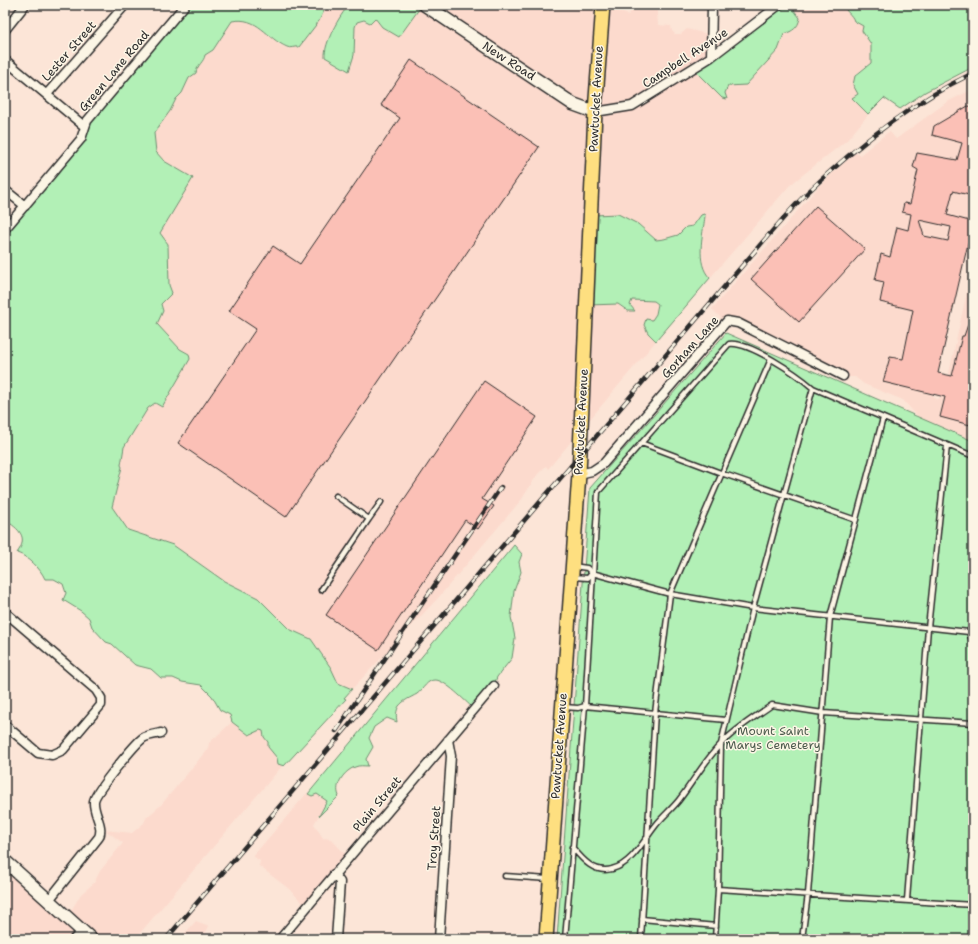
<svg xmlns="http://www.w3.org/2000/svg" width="978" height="944" font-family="'Shantell Sans',sans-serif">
  <rect width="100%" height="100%" fill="#fce5d7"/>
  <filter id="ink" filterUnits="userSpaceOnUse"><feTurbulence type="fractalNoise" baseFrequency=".025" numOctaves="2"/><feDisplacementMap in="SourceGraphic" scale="8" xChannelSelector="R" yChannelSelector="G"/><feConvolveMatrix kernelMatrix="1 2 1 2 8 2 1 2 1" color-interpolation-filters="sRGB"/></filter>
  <g filter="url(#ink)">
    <path fill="#fcdacd" d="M327,5H349L329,36V43L325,49V57L349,71L354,55L355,27L357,22L370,21L375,18L382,27L418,11L422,5H604L605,11H617L628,15L637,6L652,8L657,11L658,25L671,26L672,31L675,34H681L687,29L711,35L706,60L727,99L724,93L728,86L778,51L784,34L793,31L800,18L790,5H844L845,10L863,26L862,31L871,44V63L855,76L858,94L853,98L868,115L847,140L790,185L710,278L705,272L703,267L702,248L705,216L701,215L693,226L686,227L678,235L664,239L656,240L638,224L618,304L621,308L634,310L630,305L632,300L654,301L658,304L656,314L652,320L648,333L656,341L548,469L546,466L537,475L522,499L438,598L352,689L338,683L331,668L311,639L289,629L258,598L224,581L173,545L128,530L112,507L122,468L121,466L124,447L148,408L155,403L162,407L189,354L180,349L156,324L163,311L161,304L172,293L169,285L168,244L160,233L192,178L164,161L156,152L154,133L170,111L176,99L182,93L189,77L196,73L197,68L204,59L205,55L213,50L232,21L243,19L264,30L280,45L289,49L294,46L320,17L327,9Z
      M973,89V214L963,248L931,393L936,400L944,396L973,264V447L937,438L903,400L864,384L855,377H839L740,325L726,323L712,309L821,184L855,153L860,155L887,133L890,132L896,139L947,102Z
      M232,722L249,735L260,730L263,731L264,737L268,742V747L277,758L278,764L283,765L135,939H95L86,931L75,939H5L7,929L5,928V881L17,869L69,914L81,894L94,883L100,871L123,843L105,830L132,833L144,823L146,818L161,805L197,762L208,748L209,743Z
      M307,793L312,796L316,794L327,801L314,824L323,838L331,839L347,856L307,907L289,889L259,866L260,861L253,856Z
      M196,921L209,926L204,936V939H180Z"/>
    <path fill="#b2f0b6" stroke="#6e8e70" d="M184,5H327L319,21L299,47C295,46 290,49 287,47C266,38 258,16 232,21L213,50L205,55C204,62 197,65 196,73L189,78L182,93L176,99L170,111L154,133L156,152L164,161L193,178L160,233L168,244L169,285L172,293L161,304L163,311L157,324L180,349L189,354L190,359L162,407L155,403L148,408L124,447L121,465L122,467L112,507L128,530L173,545L224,581L258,598L289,629L311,639L331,668L338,683L352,689L344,698L346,699L284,766L278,764L277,758L268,747V742L264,737L263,731L260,730L249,735L232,722L230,715L220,710L212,696L201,685L182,682L173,678H161L151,669L135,665L112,644L106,642L92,627L89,618L81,611L63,600L66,593L63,584L54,579H45C40,568 29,557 17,553C29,537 19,529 5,520V229Z
      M349,5H422L399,37L382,27L375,18L370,23L364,20L357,22L355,27L354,55L349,71L325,57C324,43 339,16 349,5Z
      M781,5H790L800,18C798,28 793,31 784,34L778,50L746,85L728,86L725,93L727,99L722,98L698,74L695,68Z
      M844,5H954L958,9L962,5H973V67L925,92L900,109L884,98L868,114L852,98L858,94L853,85L855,76L871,63V44L862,31L863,26L854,21C852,14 845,12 844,5Z
      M618,214L638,224L656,240L664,239L678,235L686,227L693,226L701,215L704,214L705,216C703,235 695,263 710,278L656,341L648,333L644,325L646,319L652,320L656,314L658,304L654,301L632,300L630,305L635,311H628L618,304L589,305L594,215Z
      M726,333L973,441V939H557L590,488Z
      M514,545L522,554L519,562L521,572L514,591L511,617L515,638L512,658L497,677L494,685L473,708C465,701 446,681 436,680C427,679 423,690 417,694C410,698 404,700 399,706C396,711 396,716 397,722L387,718L374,727L369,738L373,747L366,759L368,766C364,766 359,765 355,767C344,771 334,785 339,796L319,816L327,801L317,794L312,796L308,794Z"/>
    <path fill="#fbc0b6" stroke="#2b2b2b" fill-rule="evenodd" d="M411,60L539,147L286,517L178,443L256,329L229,311L273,246L300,264L400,118L381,105Z
      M968,106L973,107V196L953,191L947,215L973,222L938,373L952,376L962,336H964L971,316L973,317L972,338L973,339V414L970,425L940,417L945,397L883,382L890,357L903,359L913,310L880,302L884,282L875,280L881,254L890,257L897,227L908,230L911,214L902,212L904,203L910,204L918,170L913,167L917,153L957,160L962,143L932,135L934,126ZM919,220L951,227L948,241L924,236Z
      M816,206L865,249L799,322L751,279Z
      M484,381L537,417L482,499L494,506L478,529L465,520L378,650L326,615Z"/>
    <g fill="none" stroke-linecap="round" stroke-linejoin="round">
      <defs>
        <path id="lane" d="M641,443L721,473L856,520
          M369,519L381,502
          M573,566L587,568L592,573L670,594L753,608L969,632
          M573,577L588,578L592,573
          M321,590L369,519L336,496
          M973,626L969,632L973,644
          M564,707L578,708L585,706L726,720
          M572,847C582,859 594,874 612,869C632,864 644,840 656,825C663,816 672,809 679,800C693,782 705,760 721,744C736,728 755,717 772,705L823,713L973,723
          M505,876L548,879
          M718,889L973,905
          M907,900L928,628L947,446
          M642,919L716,926
          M565,939L585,706L598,492L729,344C749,341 798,375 813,388L973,456
          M641,939L655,713L670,594L771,359
          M715,939L718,889L721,744L753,608L813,388
          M802,939L808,894L830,617L883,418"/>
        <path id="street" d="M5,30L25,5
          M711,57L712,5
          M5,60L84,126
          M47,94L125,5
          M595,112L632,106L711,57L779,5
          M5,190L25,206
          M5,229L81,139L87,121L185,5
          M579,474L592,471L604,463L727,321L738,323L843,376
          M5,612L96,690L101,698V705L63,750L52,755L38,753L5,725
          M334,874L340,882L336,939
          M49,900L99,837C104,825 93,814 94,801C95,792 135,744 143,738C148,735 156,734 161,733
          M74,939L82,931
          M280,939L494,686
          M439,939L451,756L448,740"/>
        <path id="secondary" d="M425,5L573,104L595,112
          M5,861L91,939"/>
        <path id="primary" d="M546,939L579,474L595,112L603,5"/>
      </defs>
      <use href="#lane" stroke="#2b2b2b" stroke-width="7"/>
      <use href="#street" stroke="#2b2b2b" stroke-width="11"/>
      <use href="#secondary" stroke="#2b2b2b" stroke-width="15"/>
      <use href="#primary" stroke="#2b2b2b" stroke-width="16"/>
      <use href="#lane" stroke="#fcf5e5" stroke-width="4"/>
      <use href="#street" stroke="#fcf5e5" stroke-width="8"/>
      <use href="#secondary" stroke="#fcf5e5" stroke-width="12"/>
      <use href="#primary" stroke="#fedf80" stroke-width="13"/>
      <defs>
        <path id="rail" d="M336,731L501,487
          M166,939L742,266C763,242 784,216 807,193C856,146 911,103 973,73"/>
      </defs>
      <use href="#rail" stroke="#2b2b2b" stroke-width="4.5"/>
      <use href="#rail" stroke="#fcf5e5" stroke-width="3" stroke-dasharray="9" stroke-linecap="butt"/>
    </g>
  </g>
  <g text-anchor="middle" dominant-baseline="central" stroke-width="3" stroke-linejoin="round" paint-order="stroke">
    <g font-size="12" fill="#2b2b2b" stroke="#fcf5e5">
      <text transform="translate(69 51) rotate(-49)">Lester Street</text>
      <text transform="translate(685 58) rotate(-33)">Campbell Avenue</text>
      <text transform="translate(509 61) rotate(33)">New Road</text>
      <text transform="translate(114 71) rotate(-50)">Green Lane Road</text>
      <text transform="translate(596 99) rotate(-87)">Pawtucket Avenue</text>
      <text transform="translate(690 347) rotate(-48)">Gorham Lane</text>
      <text transform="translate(581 422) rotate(-87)">Pawtucket Avenue</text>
      <text transform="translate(559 746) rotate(-86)">Pawtucket Avenue</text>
      <text transform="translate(377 804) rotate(-50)">Plain Street</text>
      <text transform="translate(434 838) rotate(-86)">Troy Street</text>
    </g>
    <g font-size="12" fill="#4d5c4e" stroke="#fcf5e5">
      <text x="773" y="731">Mount Saint<tspan x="773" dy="14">Marys Cemetery</tspan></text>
    </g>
  </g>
  <rect width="978" height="944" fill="none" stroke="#fcf5e5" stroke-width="20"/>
  <rect x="10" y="10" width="958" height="924" fill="none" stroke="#2b2b2b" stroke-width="1.5" filter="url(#ink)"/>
</svg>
